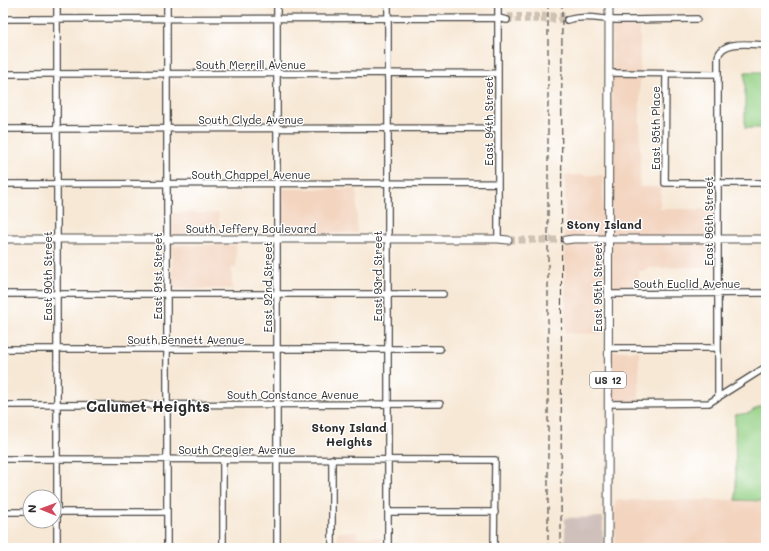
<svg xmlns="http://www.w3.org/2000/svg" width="769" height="551" font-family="Mali,sans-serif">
  <rect width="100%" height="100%" fill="#fff"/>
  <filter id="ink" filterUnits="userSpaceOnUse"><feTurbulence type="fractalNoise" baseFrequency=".025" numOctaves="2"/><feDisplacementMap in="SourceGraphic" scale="8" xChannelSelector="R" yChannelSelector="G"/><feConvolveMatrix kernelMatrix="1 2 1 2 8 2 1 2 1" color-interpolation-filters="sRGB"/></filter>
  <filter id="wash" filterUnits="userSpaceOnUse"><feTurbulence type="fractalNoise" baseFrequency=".012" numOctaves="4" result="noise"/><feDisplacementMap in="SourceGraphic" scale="16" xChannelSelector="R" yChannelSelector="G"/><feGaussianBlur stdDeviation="0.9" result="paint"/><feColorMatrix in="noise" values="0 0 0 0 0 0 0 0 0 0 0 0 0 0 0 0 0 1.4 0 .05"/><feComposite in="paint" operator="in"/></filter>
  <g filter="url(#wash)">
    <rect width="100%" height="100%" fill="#f7e8d5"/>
    <path fill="#f3d4bf" d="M612,20H640V187H661L660,209H718V267L647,268L645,271H639V292H612Z
      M565,175H603L604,334L565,333Z
      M282,189H357V233H282Z
      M172,213H219V235H172Z
      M172,245H236V268H232V289H172Z
      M612,351H639V402L612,401Z
      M615,500H766V548H615Z
      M357,531V537H381V548H337V532Z"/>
    <path fill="#cfc0bb" d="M603,517V548H565V518Z"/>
    <path fill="#94d085" stroke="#607e58" d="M745,72H766V128H745Z
      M766,402V548L765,501L736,500L735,415L749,413Z"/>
  </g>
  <g filter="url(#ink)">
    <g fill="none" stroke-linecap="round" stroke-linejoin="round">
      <path stroke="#cec2b3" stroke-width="5.5" stroke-dasharray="5.5 3" stroke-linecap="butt" d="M508,16L567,15
        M507,20H567"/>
      <path stroke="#cec2b3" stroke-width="7" stroke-dasharray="7 3.5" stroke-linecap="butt" d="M508,240H566"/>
      <defs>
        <path id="minor" d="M57,3V548
          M167,3V548
          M388,3V548
          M3,19L498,18L507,20
          M567,20C584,15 600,19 616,20C643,20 670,19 697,19
          M609,73L718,74
          M666,73L665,183H766
          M3,74L498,73
          M3,129L498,128
          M3,184L498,183
          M498,239V3
          M3,294H443
          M608,294L766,293
          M608,348H718
          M3,349H440
          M718,398V57C722,39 752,45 766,45
          M608,404L709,403L766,367
          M3,405L440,404
          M3,459L495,460L494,548
          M3,512H30
          M54,512H167
          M388,512H495
          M223,548V459
          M277,548V3
          M332,548V459"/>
        <path id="major" d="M3,239H498L508,240
          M566,240L573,239H766
          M608,548L609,3"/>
      </defs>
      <use href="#minor" stroke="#4a4744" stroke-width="8"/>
      <use href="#major" stroke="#4a4744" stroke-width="9"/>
      <use href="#minor" stroke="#fff" stroke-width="5.5"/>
      <use href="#major" stroke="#fff" stroke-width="7"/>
      <path stroke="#2b2b2b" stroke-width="1" stroke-dasharray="6 3" stroke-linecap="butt" d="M548,3V548
        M561,548L562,3"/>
    </g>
  </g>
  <g text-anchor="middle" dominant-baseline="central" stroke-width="3" stroke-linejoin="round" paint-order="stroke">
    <rect fill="#fff" stroke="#6b6b6b" stroke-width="1" x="590" y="372" width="36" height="16" rx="3"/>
    <g font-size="10" font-weight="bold" fill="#2b2b2b">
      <text x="608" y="380">US 12</text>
    </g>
    <g font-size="11" fill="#2b2b2b" stroke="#fff">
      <text x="251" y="64">South Merrill Avenue</text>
      <text x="251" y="119">South Clyde Avenue</text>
      <text transform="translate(488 121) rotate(-90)">East 94th Street</text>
      <text transform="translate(655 128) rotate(-90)">East 95th Place</text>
      <text x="251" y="174">South Chappel Avenue</text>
      <text transform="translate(708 221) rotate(-90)">East 96th Street</text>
      <text x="251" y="228">South Jeffery Boulevard</text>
      <text transform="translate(47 276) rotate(-90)">East 90th Street</text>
      <text transform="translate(157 276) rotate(-90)">East 91st Street</text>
      <text transform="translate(377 276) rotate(-90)">East 93rd Street</text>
      <text x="687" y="283">South Euclid Avenue</text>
      <text transform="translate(267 287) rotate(-90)">East 92nd Street</text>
      <text transform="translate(597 287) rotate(-90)">East 95th Street</text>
      <text x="186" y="339">South Bennett Avenue</text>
      <text x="293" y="394">South Constance Avenue</text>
      <text x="237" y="449">South Cregier Avenue</text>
    </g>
    <g font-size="12" font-weight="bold" fill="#2b2b2b" stroke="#fff">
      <text x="604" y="224">Stony Island</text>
      <text x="349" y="427">Stony Island<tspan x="349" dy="14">Heights</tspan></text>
    </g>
    <g font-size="15" font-weight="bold" fill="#2b2b2b" stroke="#fff">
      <text x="148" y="406">Calumet Heights</text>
    </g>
  </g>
  <rect width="769" height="551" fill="none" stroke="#fff" stroke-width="16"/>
  <g transform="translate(42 509) rotate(271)"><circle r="19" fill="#ffffff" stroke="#aaaaaa"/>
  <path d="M0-3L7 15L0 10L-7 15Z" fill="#d1495b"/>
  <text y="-6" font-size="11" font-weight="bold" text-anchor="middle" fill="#2b2b2b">N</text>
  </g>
</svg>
